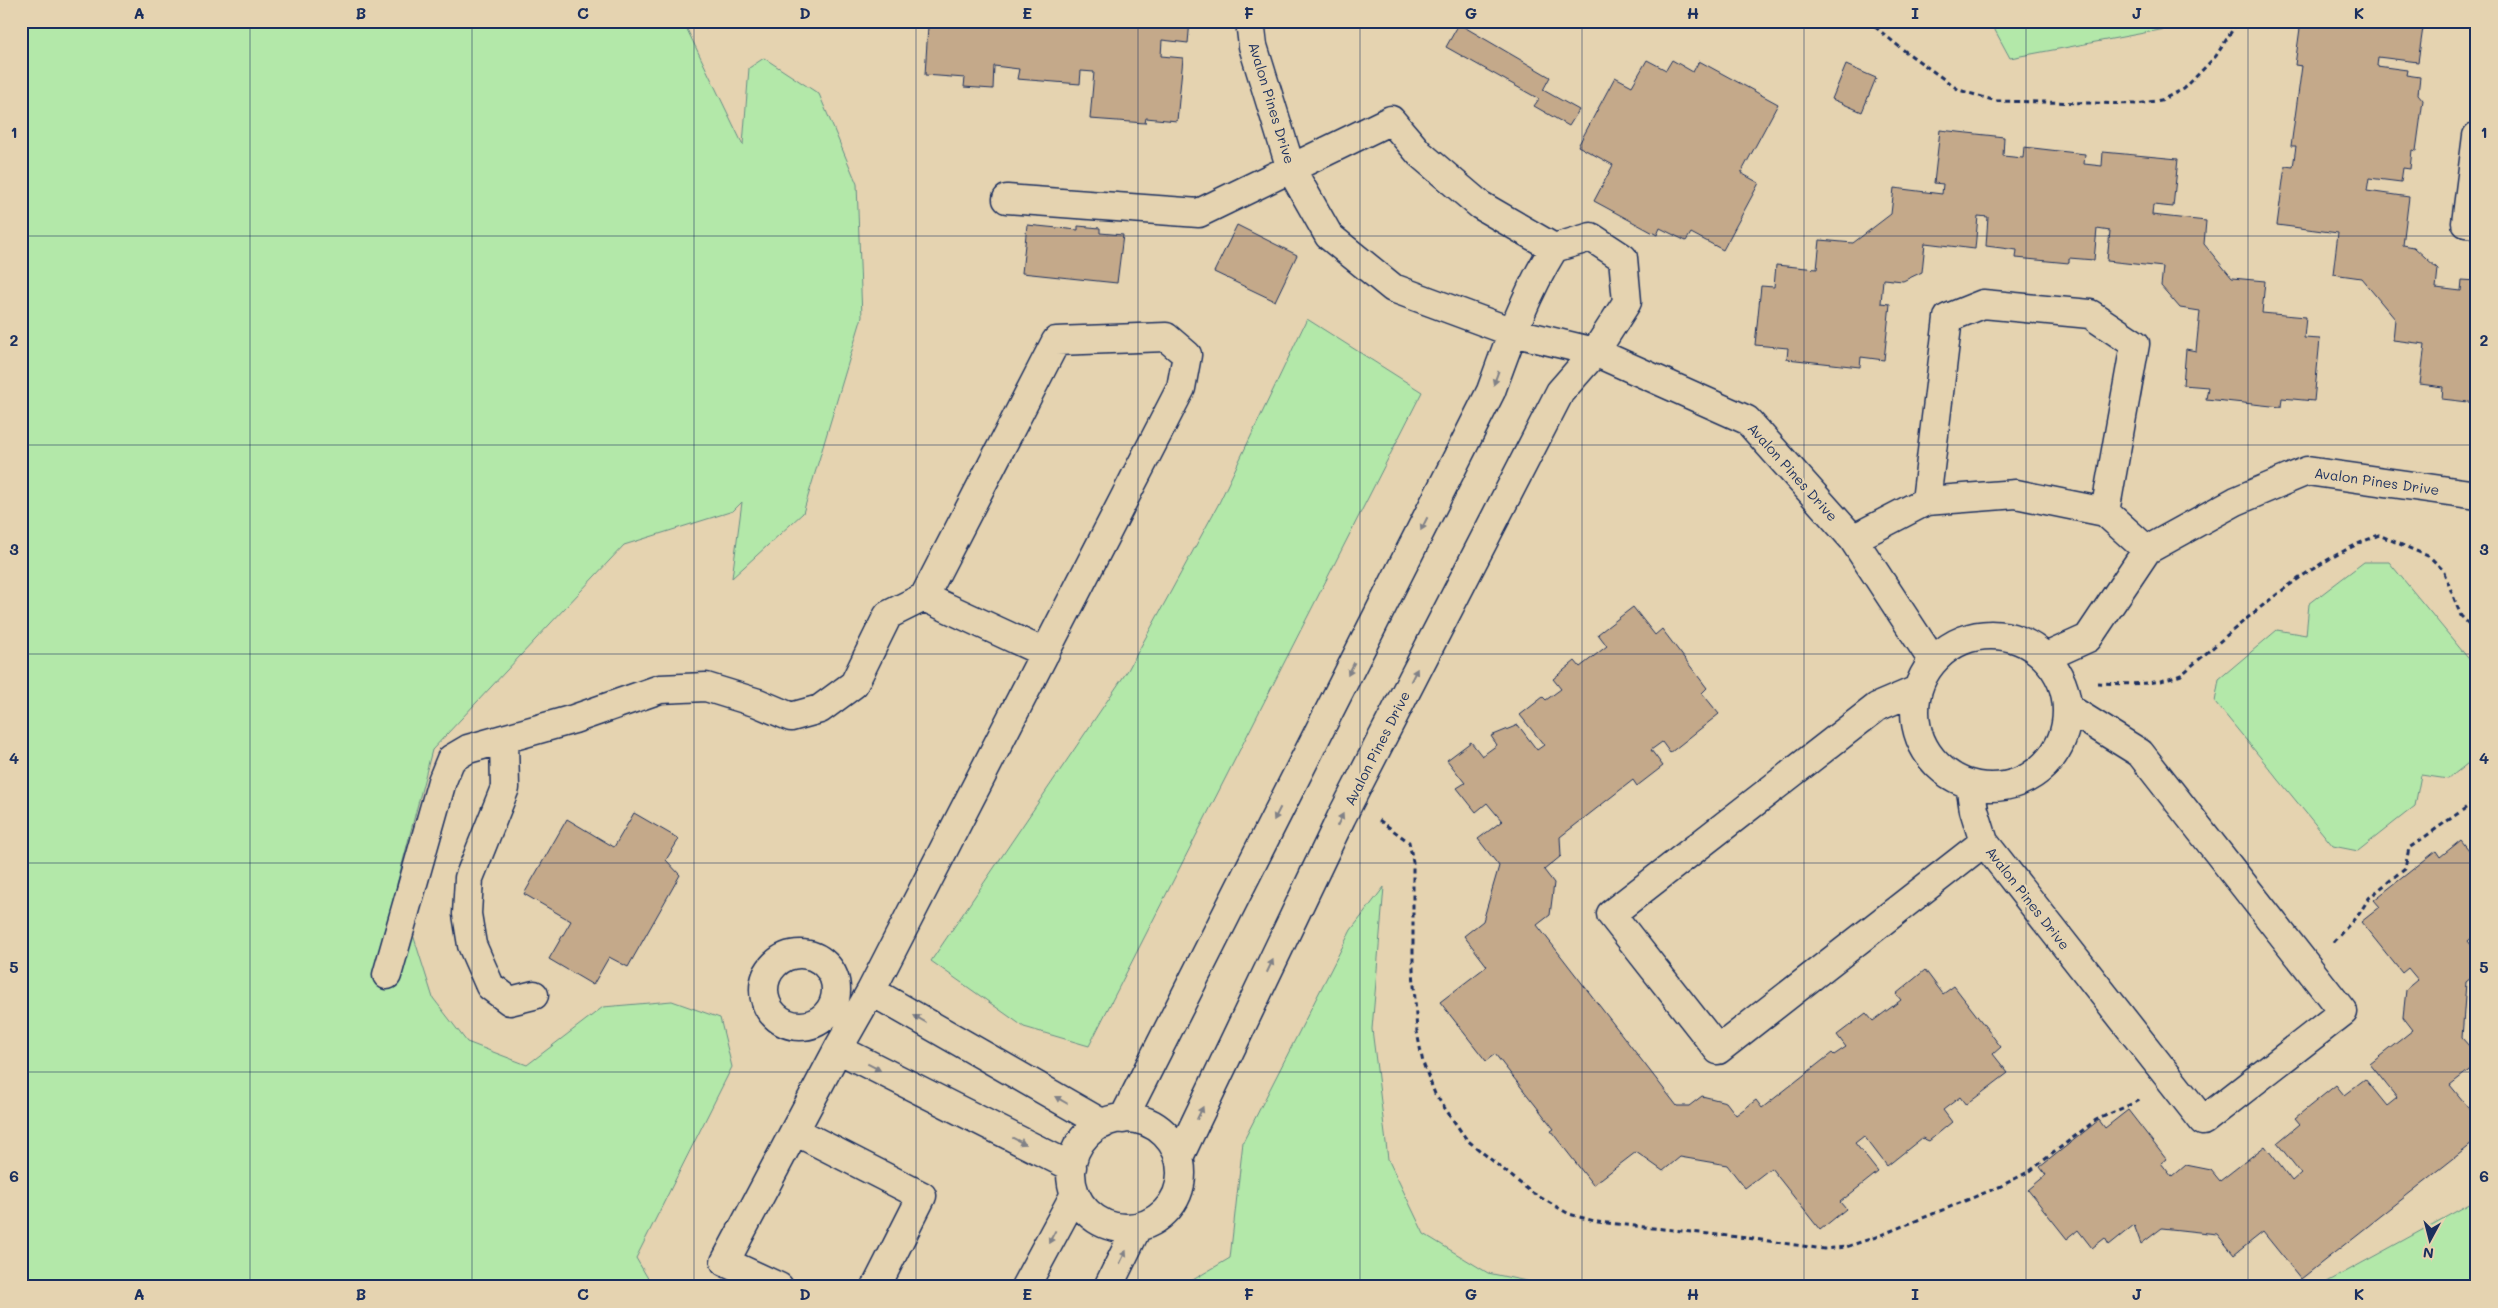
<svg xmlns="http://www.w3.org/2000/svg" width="2498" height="1308" font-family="Mali,sans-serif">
  <rect width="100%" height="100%" fill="#e5d3b0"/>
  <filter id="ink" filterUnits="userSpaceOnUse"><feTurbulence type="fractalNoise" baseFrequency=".02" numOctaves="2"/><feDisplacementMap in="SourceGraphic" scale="10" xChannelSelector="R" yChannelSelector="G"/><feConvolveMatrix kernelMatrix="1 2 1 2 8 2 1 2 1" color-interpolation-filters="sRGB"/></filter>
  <g filter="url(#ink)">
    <path fill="#b3e8a9" stroke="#678c84" d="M21,21H683L743,145L749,68L764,58L819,94L857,184L862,317L803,513L732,578L742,502L733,511L624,545L432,750L397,884L433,998L467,1042L527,1065L603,1007L672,1001L720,1018L732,1067L636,1258L653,1287H21Z
      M1990,21H2184L2176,27L2010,58Z
      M1307,319L1422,392L1089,1046L1024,1027L931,961L1128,670L1218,505Z
      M2364,562H2389L2477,669V756L2448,779L2421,775L2415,806L2358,851L2333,846L2215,702L2219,679L2277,630L2306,635L2309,604Z
      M1384,887L1372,1029L1388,1159L1424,1234L1488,1273L1555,1287H1181L1230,1258L1243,1142L1351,930Z
      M2477,1200V1287H2318Z"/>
    <path fill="#c4a98a" stroke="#1b2f5e" d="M924,21H1190L1188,43L1162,40L1161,56L1183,58L1177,121L1146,118L1145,123L1090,119L1094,72L1081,71L1080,84L1017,79L1019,69L994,66L993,89L964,87L965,78L925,75L928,26Z
      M2301,21H2424L2418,62L2378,57L2377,66L2407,70L2406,75L2420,77L2418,94L2423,100L2416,151L2412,150L2410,169L2403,168L2401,182L2369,178L2367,191L2409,197L2403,245L2414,247L2438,269L2436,288L2461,291L2462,280L2477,281V403L2442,399L2443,387L2420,384L2425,344L2393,340L2395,319L2361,278L2333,274L2338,233L2277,225L2285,166L2293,167L2296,146H2291L2302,66L2295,65Z
      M1459,24L1550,77L1543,90L1579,110L1569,126L1534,106L1539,99L1446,47Z
      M1647,60L1666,70L1672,60L1693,72L1699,61L1778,104L1741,173L1759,183L1723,250L1691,233L1686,241L1660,228L1657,235L1594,201L1613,165L1578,146L1615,77L1632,86Z
      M1846,65L1876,78L1862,112L1832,99Z
      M1940,130L2004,137L2003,156L2023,158L2024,147L2085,154L2084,164L2102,166L2103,152L2178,159L2173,207L2153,205L2152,215L2206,221L2204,244L2232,278L2265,281L2262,313L2306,317L2304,338L2320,339L2314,401L2282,398L2281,407L2206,399L2208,387L2183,385L2186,349L2196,351L2200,311L2180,308L2161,286L2163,267L2107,261L2110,231L2097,229L2094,260L2069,258V263L2016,258L2017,250L1986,246L1988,217L1978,216L1975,249L1925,243L1922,272L1903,281L1883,279L1881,303L1890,304L1884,360L1861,357L1860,367L1787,359L1788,348L1755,345L1761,286L1774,287L1776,265L1817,269L1820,240L1853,243L1891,214L1894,188L1942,194L1943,184L1934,183Z
      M1027,225L1078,230V226L1100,228V233L1123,235L1117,283L1022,273Z
      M1237,225L1297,255L1275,301L1214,272Z
      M1633,607L1655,635L1662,629L1707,688L1702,693L1719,714L1670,753L1662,742L1651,750L1663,766L1637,786L1633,780L1560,837L1561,856L1544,870L1554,883L1550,915L1537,925L1677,1106H1689L1702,1096L1726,1102L1736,1115L1756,1100L1762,1108L1832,1053L1834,1055L1846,1047L1837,1035L1866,1013L1873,1021L1901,1000L1896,994L1925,970L1943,994L1954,986L2001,1047L1993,1054L2008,1073L1966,1105L1960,1097L1943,1110L1952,1122L1929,1141L1922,1138L1887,1166L1864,1136L1855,1143L1878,1172L1840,1202L1846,1209L1820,1230L1771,1168L1745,1188L1727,1165L1680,1157L1663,1171L1636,1152L1593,1185L1551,1131L1554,1129L1495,1054L1486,1061L1440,1002L1487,966L1464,936L1483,921L1499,866L1478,839L1502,821L1487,803L1476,812L1457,788L1465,783L1447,760L1471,742L1482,756L1497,745L1491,736L1518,725L1537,750L1544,745L1520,715L1543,697L1546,700L1561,689L1553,679L1575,661L1580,667L1607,646L1598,634Z
      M634,813L679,839L666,860L680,875L628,967L609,957L593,985L549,959L571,921L524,894L567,819L614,847Z
      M2461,840L2477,860V933L2468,941L2477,952V973L2466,982L2462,1038L2477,1055V1064L2450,1085L2477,1118V1140L2301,1279L2263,1232L2234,1255L2217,1234L2162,1228L2141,1244L2134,1225L2109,1245L2105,1238L2092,1248L2078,1230L2067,1239L2028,1190L2046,1175L2040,1167L2099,1120L2105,1128L2128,1110L2166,1159L2161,1163L2172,1177L2186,1165L2211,1170L2220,1181L2265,1146L2292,1181L2301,1173L2277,1143L2300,1124L2295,1118L2336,1085L2344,1095L2365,1079L2387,1106L2397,1098L2370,1064L2413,1030L2403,1017L2406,990L2418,980L2408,968L2402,973L2361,922L2380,907L2374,900L2436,851L2440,857Z"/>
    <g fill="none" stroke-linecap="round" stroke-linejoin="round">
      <defs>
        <path id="minor" d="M1250,21L1253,46L1291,169L1329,236L1393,288L1512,332L1595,352L1747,420L1853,539L1933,661
          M2477,136L2466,223L2477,224
          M1007,199L1199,213L1391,120L1420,154L1480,205L1554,248
          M1926,501L1948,318L1983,304L2090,314L2135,344L2105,512
          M1853,539L1926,501L2016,494L2105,512L2147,550
          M1915 711a76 76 0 1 1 152 0a76 76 0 1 1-152 0Z
          M2046,657L2088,638L2147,550L2236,501L2307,471L2477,495
          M1917,690L1877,707L1611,914L1718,1050L1984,842L2203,1121L2343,1012L2140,753L2068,708
          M504,739L505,788L469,878L467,914L472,945L490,986L510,1001L534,995
          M1970,785L1974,810L1984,842
          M764 990a36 36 0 1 1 72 0a36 36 0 1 1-72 0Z
          M387,975L442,781L451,759L468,749L574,719L660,689L706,687L758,703L791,717L820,709L854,684L888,615L924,597
          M871,991L1181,388L1187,355L1166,337L1056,341L924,597L1045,653
          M1071 1173a55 55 0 1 1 110 0a55 55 0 1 1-110 0Z
          M1123,1119L1491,391C1509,341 1526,293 1554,248L1591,237L1623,258L1627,302L1595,352L1560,392L1341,818L1179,1157
          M795,1131L922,1196L876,1287
          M1072,1167L838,1049L871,991L1103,1124
          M779,1287L725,1262L838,1049
          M1025,1287L1075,1194
          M1108,1287L1137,1228"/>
      </defs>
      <use href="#minor" stroke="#1b2f5e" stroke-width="31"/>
      <path stroke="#1b2f5e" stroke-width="3" stroke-dasharray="5 4" stroke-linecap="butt" d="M1868,21L1902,49L1959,90L1996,101L2137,104L2161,100L2184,89L2216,56L2238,21
        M2097,683C2127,684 2153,686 2181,675C2242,623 2303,564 2379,535L2430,557L2443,570L2461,616L2477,632
        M1379,820L1409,842L1413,862V969L1417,1032L1423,1063L1435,1094L1467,1140L1531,1192L1569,1214L1598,1222L1747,1238L1824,1249L1846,1247L1876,1237L1999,1187L2030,1171L2096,1120L2140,1100
        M2333,942L2359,914L2369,898L2405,868L2409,848L2477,800"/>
      <use href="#minor" stroke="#e5d3b0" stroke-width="28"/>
    </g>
    <defs><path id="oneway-solid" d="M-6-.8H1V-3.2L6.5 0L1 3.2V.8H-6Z" transform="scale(1.25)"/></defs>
    <g fill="#808187">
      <use href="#oneway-solid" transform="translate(1496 378) rotate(110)"/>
      <use href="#oneway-solid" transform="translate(1424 524) rotate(117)"/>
      <use href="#oneway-solid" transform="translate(1351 669) rotate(117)"/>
      <use href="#oneway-solid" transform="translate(1414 675) rotate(-63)"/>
      <use href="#oneway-solid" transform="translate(1277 814) rotate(117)"/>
      <use href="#oneway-solid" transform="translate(1340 820) rotate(-64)"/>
      <use href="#oneway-solid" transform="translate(1270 966) rotate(-65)"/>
      <use href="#oneway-solid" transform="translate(920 1019) rotate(-150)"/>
      <use href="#oneway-solid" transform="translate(874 1067) rotate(27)"/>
      <use href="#oneway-solid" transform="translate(1061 1100) rotate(-150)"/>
      <use href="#oneway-solid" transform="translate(1200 1113) rotate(-65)"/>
      <use href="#oneway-solid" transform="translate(1019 1141) rotate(27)"/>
      <use href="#oneway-solid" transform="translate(1052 1237) rotate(118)"/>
      <use href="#oneway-solid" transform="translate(1123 1257) rotate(-64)"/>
    </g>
  </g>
  <path fill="none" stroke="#1b2f5e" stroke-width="1" stroke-opacity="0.55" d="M250,21V1287M472,21V1287M694,21V1287M916,21V1287M1138,21V1287M1360,21V1287M1582,21V1287M1804,21V1287M2026,21V1287M2248,21V1287M21,236H2477M21,445H2477M21,654H2477M21,863H2477M21,1072H2477"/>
  <g text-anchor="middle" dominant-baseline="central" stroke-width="4.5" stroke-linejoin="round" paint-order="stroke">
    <g font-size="14" fill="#1b2f5e" stroke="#e5d3b0">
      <text transform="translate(1272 103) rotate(73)">Avalon Pines Drive</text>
      <text transform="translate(1793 472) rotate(48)">Avalon Pines Drive</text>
      <text transform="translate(2377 481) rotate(8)">Avalon Pines Drive</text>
      <text transform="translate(1377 748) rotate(-63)">Avalon Pines Drive</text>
      <text transform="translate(2028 898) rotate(52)">Avalon Pines Drive</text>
    </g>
  </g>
  <rect width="2498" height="1308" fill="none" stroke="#e5d3b0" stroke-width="55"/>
  <g transform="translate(2430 1240) rotate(187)" stroke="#e5d3b0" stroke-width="4" paint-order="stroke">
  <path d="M0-4L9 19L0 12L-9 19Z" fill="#1b2f5e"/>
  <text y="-8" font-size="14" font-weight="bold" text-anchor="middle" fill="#1b2f5e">N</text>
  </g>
  <rect x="28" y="28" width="2442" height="1252" fill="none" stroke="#1b2f5e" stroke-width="2"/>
  <g font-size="16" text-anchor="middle" font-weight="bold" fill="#1b2f5e">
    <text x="139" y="19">A</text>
    <text x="361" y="19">B</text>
    <text x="583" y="19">C</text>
    <text x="805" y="19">D</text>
    <text x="1027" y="19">E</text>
    <text x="1249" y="19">F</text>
    <text x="1471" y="19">G</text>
    <text x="1693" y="19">H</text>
    <text x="1915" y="19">I</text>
    <text x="2137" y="19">J</text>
    <text x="2359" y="19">K</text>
    <text x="14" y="138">1</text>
    <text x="2484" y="138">1</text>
    <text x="14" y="346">2</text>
    <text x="2484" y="346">2</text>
    <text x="14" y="555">3</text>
    <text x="2484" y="555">3</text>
    <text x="14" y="764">4</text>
    <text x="2484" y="764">4</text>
    <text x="14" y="973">5</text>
    <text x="2484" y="973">5</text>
    <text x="14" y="1182">6</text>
    <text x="2484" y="1182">6</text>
    <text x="139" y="1300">A</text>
    <text x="361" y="1300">B</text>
    <text x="583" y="1300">C</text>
    <text x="805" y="1300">D</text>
    <text x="1027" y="1300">E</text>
    <text x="1249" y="1300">F</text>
    <text x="1471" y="1300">G</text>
    <text x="1693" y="1300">H</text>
    <text x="1915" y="1300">I</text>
    <text x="2137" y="1300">J</text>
    <text x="2359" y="1300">K</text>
  </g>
</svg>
